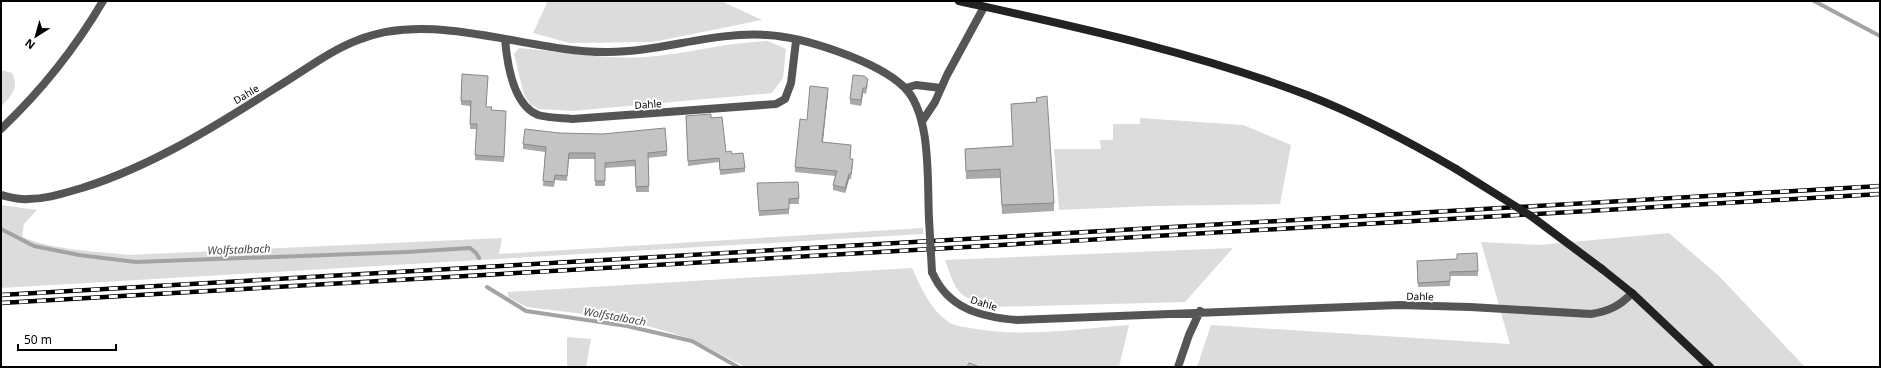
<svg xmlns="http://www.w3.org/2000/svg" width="1881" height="368" font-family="'Noto Sans',sans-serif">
  <rect width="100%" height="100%" fill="#fff"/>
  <path fill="#dcdcdc" d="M548,1H721L762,20L653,42L570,43L533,33Z
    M768,41L786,49L783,78L772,93L572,111L539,109L530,104L524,95L514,54L519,48C564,52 611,61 656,56C694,52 730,42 768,41Z
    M1,70L12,73C20,88 11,96 1,107Z
    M1140,118L1243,125L1291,145L1280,204L1152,206L1059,210L1054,149H1101L1100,140H1113V124H1140Z
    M1,205L37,210L24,224L22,237C53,250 95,251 128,255L502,238L499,254L923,228V234L1,288Z
    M1669,233L1719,276L1805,367H1197L1211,325L1510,344L1481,242L1539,245Z
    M1233,248L1185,302L992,307C957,296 957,294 945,260Z
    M912,268C921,288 932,313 952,324C957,326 965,327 970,328C1022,338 1077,329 1129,325L1119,367H745L692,339L624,319L527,307L508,297V292Z
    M567,337L591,339L586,367H567Z"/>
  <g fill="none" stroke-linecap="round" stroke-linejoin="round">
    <path stroke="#a3a3a3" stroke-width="4" d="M1814,1L1880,36
      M1,229L34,246L79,255L136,262L407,252L470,248L476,253L479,258
      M487,287L526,311L627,326L692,341L738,367"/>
    <path stroke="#555" stroke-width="8" d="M505,39C507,63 513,105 538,115C548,118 561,118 572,119L776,104L785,99L791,83L796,41
      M906,88L916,85L941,88
      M923,120L935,102L947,75L984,7
      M1,195C10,197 19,200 28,199C47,199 64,193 82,188C152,166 216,126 277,87C304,71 329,51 358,40C433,9 529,53 608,52C661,52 714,31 767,35C804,37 877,61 904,87C932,114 927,182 929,219
      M932,272C948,309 981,317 1017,320L1399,305L1470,307L1591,314C1609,311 1620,306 1632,293
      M1178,367L1189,335L1200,311"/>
    <path stroke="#555" stroke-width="8" d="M1,129C40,92 76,47 103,1"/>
    <path stroke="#222" stroke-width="8" d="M959,1C1076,27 1194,52 1307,95C1359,115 1408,141 1456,169
      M1602,269L1632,293L1710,367"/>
    <defs>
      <path id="rail" d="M1,295L1880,186
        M1,303L1880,194"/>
    </defs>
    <use href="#rail" stroke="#000" stroke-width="4.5"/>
    <use href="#rail" stroke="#fff" stroke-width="3" stroke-dasharray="9" stroke-linecap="butt"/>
    <path stroke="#555" stroke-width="8" d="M929,219L932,272"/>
    <path stroke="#222" stroke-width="8" d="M1456,169L1531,216L1602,269"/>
  </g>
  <path fill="#a9a9a9" d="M462,74L486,107L491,110L506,115L504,162L475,160L476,129H470V106L461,105Z
    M868,84L866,94L863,93L861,106L850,104V99Z
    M828,93L823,142L851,150L850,159L853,164L851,179H849L845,193L833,190V185L835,176L795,172V167L807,120Z
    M1036,98L1054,203V211L1002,214L1000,178L966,179L965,149L1013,146L1011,104L1036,102Z
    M686,116L711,118L726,152L745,168V172L720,175L719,162L688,166Z
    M523,144L667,151V156L648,158L649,192H636L635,166L605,168V186H595V159H569L567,181L555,180L554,187L543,186L545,152L523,149Z
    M798,182L799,204H789V214L759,216L757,183Z
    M1477,253L1478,276H1450V286L1418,287L1417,261L1457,259Z"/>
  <path fill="#898989" d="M828,88V93L822,147V142Z
    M863,88V93L861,106V100Z
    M849,174V179L845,193V188Z"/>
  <path fill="#c4c4c4" stroke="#898989" d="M462,74L488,76L486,107H492L491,110L506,111L504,157L475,155L477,124H470L471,101H461Z
    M853,75L864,76L868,79L866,88H863L861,100L850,99Z
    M810,86L828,88L822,142L851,145L850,159H853L851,174H849L845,188L833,185L837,171L795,167L800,119L807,120Z
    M1047,96L1054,203L1002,205L1000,169L966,171L965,149L1013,146L1011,104L1037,102L1036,98Z
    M711,114V118L722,117L726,152L731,151L732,154L743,153L745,168L720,170L719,158L688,161L686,116Z
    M665,128L667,151L648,153L649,186L636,187L635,160L605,163V181H595V153H569L567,176L555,175L554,182L543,181L546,147L523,144L525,129L559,133L603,134Z
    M798,182L799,198L789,199V209L759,211L757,183Z
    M1477,253L1478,271L1450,272V281L1418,283L1417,261L1457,259V254Z
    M969,363L980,367H967Z"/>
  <g text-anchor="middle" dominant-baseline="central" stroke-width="4" stroke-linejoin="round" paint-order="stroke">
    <g font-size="10" fill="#000" stroke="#fff">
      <text transform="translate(246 94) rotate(-31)">Dahle</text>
      <text transform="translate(648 104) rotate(-4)">Dahle</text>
      <text transform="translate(1420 296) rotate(1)">Dahle</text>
      <text transform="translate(984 303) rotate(17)">Dahle</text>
    </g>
    <g font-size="11" font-style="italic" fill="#444" stroke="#fff">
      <text transform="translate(239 249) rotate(-2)">Wolfstalbach</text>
      <text transform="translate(615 316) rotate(10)">Wolfstalbach</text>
    </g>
  </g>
  <rect width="1881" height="368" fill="none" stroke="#000000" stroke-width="4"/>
  <g transform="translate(36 36) rotate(217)" stroke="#ffffff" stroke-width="3" paint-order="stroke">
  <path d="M0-3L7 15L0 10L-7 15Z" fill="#000000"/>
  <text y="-6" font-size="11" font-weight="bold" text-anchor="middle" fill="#000000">N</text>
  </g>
  <path d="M18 344v6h98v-6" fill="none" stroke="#000000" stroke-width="2"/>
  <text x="24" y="344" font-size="12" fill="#000000" stroke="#ffffff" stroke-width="3" paint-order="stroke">50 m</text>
</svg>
